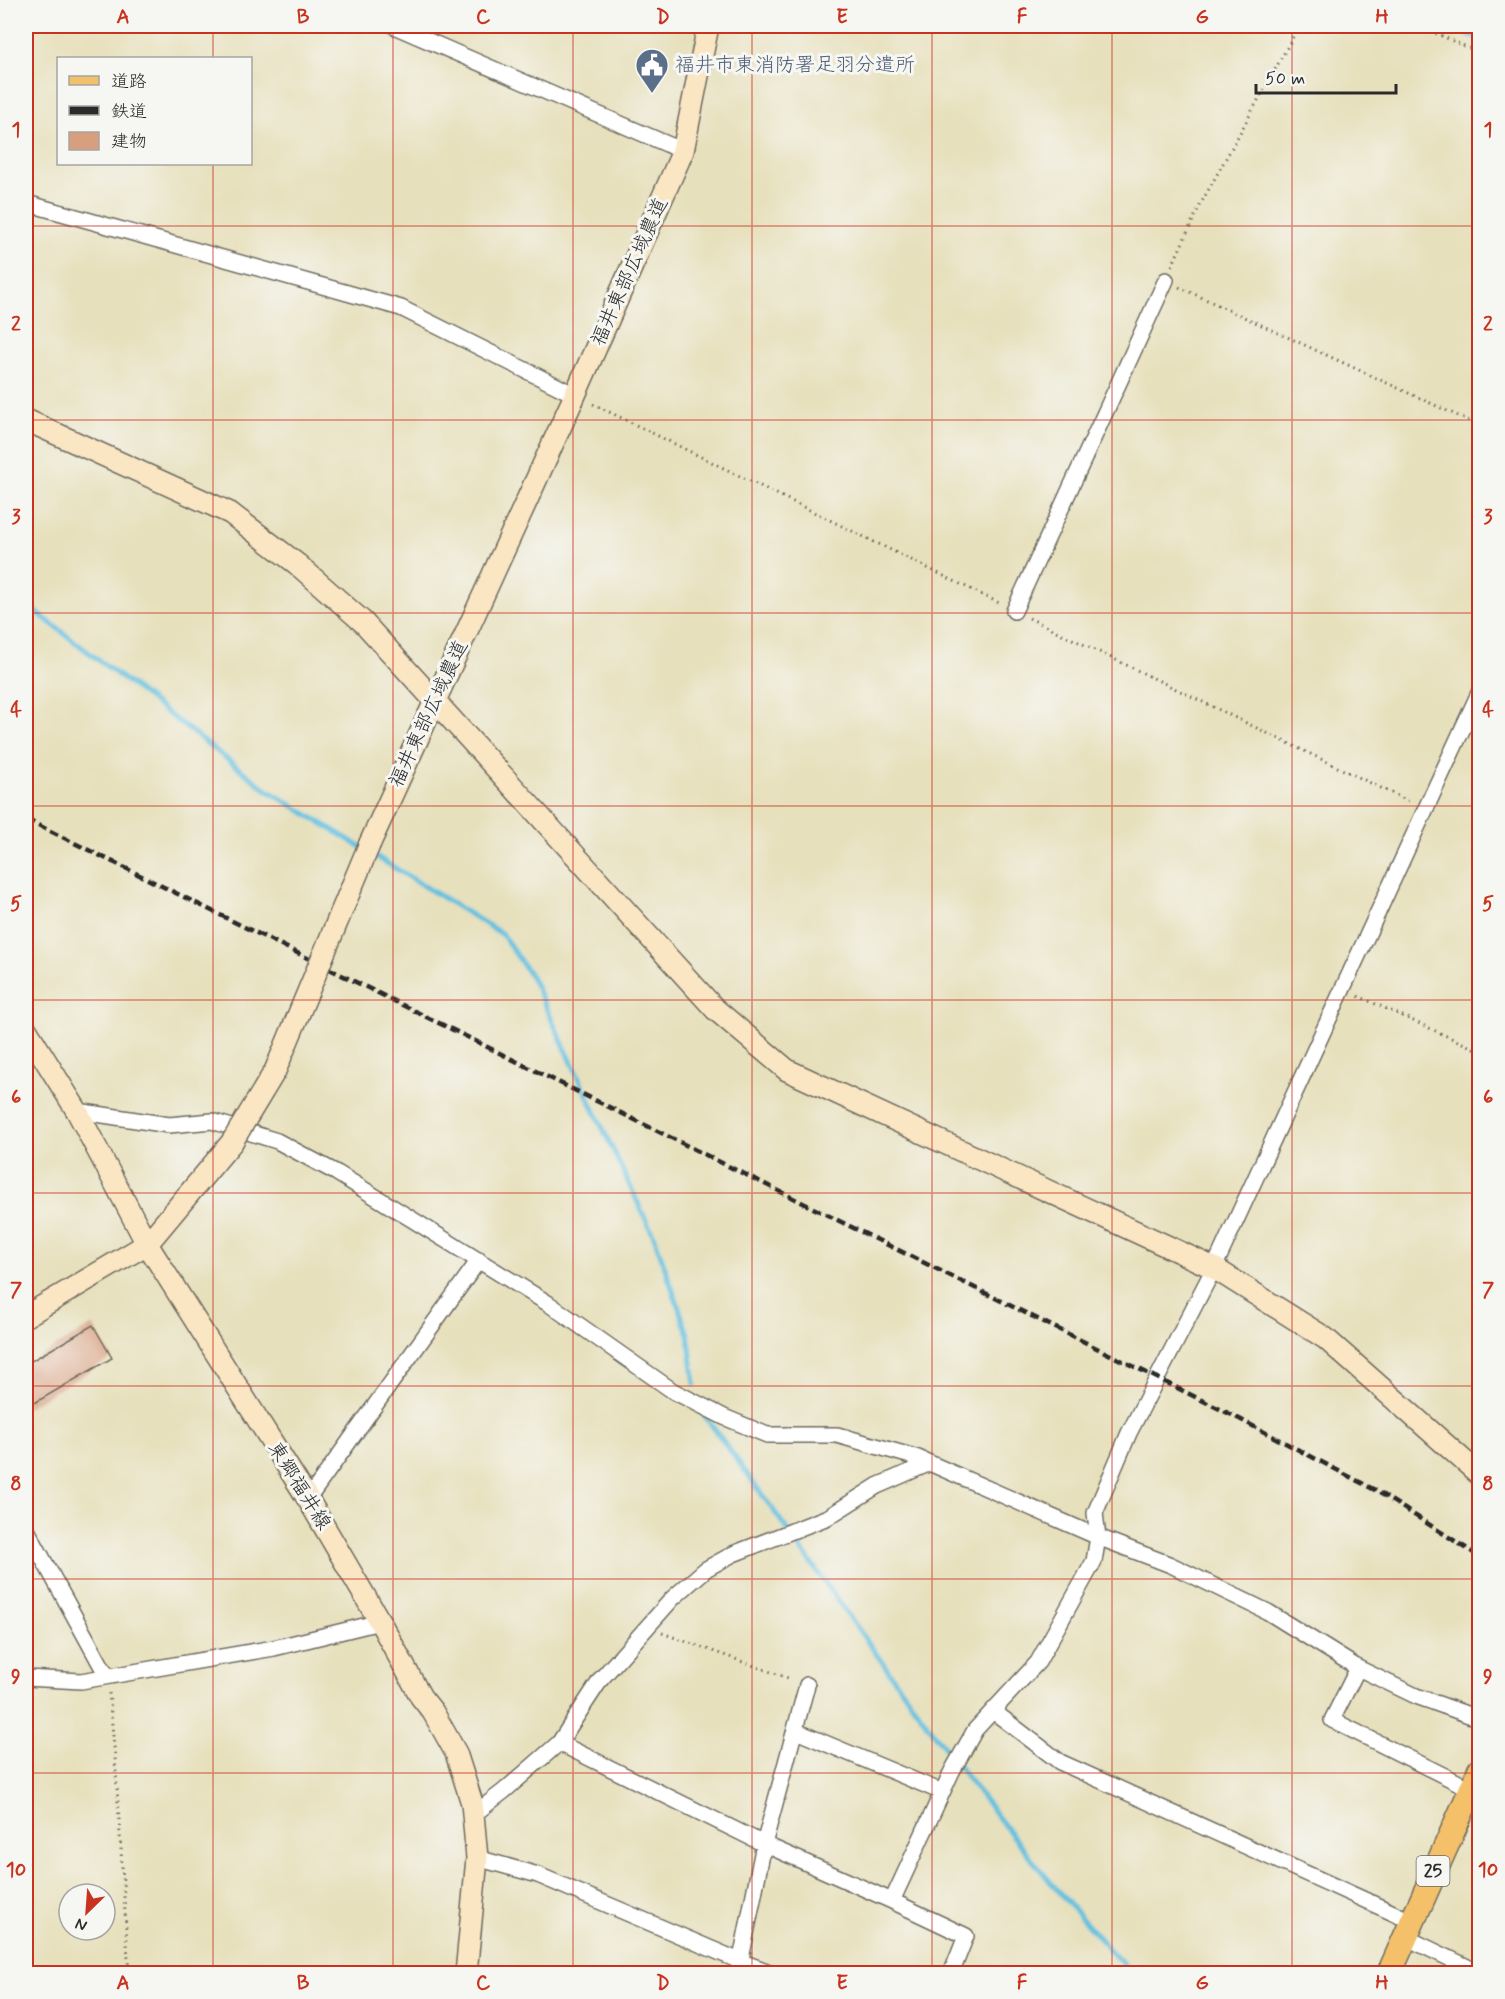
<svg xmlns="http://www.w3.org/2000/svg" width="1505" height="1999" font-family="Mynerve,'Klee One',sans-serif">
  <rect width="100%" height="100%" fill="#f6f6f2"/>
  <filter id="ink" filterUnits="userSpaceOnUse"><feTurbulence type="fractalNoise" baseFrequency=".0167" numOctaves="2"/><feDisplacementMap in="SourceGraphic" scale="12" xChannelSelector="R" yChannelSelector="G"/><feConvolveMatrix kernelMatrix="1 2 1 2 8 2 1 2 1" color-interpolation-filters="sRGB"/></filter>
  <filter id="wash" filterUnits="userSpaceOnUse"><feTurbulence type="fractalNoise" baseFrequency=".008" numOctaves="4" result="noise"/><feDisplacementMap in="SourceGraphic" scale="24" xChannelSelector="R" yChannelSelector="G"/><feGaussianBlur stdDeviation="1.35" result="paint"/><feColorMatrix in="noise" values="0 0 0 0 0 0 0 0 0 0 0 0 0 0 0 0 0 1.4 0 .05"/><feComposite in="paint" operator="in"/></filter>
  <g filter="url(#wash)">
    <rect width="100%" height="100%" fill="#e7e0bc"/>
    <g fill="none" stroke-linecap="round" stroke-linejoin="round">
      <path stroke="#62c0e0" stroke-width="5" d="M1447,26L1480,39
        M26,604L267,790L364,849
        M372,854L502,934L532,978L655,1239L688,1334L695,1384
        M701,1411C842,1600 970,1802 1132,1974"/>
    </g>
    <g id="blocks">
      <path fill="#d89f7f" d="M93,1325L112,1358L26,1408V1364Z"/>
    </g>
  </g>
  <g filter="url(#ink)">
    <use href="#blocks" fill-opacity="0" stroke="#6d6a5e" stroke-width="1.5"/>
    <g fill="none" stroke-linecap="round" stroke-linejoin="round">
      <defs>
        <path id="street" d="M394,26L683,151
          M26,203L401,308L575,395
          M1014,611L1166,280
          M77,1111L169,1125L212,1121L277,1141L337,1173L549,1304L673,1391L724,1417L767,1435H837L918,1458L1098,1537L1171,1565L1268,1612L1358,1668L1416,1696L1480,1719
          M308,1499L479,1260
          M26,1528L107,1676
          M1358,1668L1332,1720L1471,1789
          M26,1678L81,1681L274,1648L380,1622
          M993,1711L1060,1762L1411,1921
          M796,1731L942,1792
          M559,1743L764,1844L892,1901L966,1936L951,1974
          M473,1815L504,1791L559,1743L601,1679L673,1598L706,1569L733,1554L828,1517L877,1486L930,1463
          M477,1858L538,1875L742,1962L775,1974
          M892,1901L952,1771L975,1730L1038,1662L1094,1561L1098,1537L1095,1513L1129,1433L1214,1268L1480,691
          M1405,1937L1480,1973
          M738,1974L764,1844L807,1685"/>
        <path id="secondary" d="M26,420L230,513L297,564L363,622L715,1009L787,1070L1214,1268L1325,1338L1480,1475
          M370,843L575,395L683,151L708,26
          M26,1029L77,1111L147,1244L308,1499L380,1622L421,1697L433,1712L456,1753L472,1803L477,1858L466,1974
          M26,1316L147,1244L232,1142"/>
        <path id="primary" d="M1389,1974L1480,1770"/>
      </defs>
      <use href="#street" stroke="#6d6a5e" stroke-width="18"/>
      <use href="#secondary" stroke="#6d6a5e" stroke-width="24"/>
      <use href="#primary" stroke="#6d6a5e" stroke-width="27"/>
      <path stroke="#6d6a5e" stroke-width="3" stroke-dasharray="1.5 4.5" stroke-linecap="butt" d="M1419,26L1480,53
        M1172,266L1199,207L1299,26
        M1179,287L1480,426
        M593,404L999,603
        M1029,618L1412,803
        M1358,996L1480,1051
        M662,1633L791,1679
        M109,1693L115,1757L129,1974"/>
      <use href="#street" stroke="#fff" stroke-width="15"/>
      <use href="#secondary" stroke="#fbe6c4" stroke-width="21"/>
      <use href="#primary" stroke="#f4c16b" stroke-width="24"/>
      <path stroke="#2b2b2b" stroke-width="4.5" stroke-dasharray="9 4.5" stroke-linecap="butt" d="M26,819L1232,1415L1375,1490L1480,1557"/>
      <defs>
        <path id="secondary-bridge" d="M232,1142L275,1071L370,843"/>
      </defs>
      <use href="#secondary-bridge" stroke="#6d6a5e" stroke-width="24" stroke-linecap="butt"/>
      <use href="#secondary-bridge" stroke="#fbe6c4" stroke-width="21"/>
    </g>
  </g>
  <path fill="none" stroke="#c8321e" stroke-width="1.5" stroke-opacity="0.55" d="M213,26V58M393,26V1974M573,26V1974M752,26V1974M932,26V1974M1112,26V1974M1292,26V1974M213,164V1974M26,226H1480M26,420H1480M26,613H1480M26,806H1480M26,1000H1480M26,1193H1480M26,1386H1480M26,1579H1480M26,1773H1480"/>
  <defs>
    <symbol id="civic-pin" viewBox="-11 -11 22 30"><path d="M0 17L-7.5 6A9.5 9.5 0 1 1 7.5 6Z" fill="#5c6f8a" stroke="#f6f6f2"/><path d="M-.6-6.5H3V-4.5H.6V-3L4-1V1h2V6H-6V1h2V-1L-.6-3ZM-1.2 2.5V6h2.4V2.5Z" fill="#fff"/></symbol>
  </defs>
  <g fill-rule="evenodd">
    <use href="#civic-pin" x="633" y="46" width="38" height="52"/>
  </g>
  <g text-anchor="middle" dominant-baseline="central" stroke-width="6" stroke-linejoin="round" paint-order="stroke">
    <rect fill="#f6f6f2" stroke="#686867" stroke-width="1.5" x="1416.5" y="1856" width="33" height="30" rx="4.5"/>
    <g font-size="18" font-weight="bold" fill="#2b2b2b">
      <text x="1433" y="1871">25</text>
    </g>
    <g font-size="20" fill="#4e5e75" stroke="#f6f6f2" text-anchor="start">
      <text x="675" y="65">福井市東消防署足羽分遣所</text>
    </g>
    <g font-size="20" fill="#2b2b2b" stroke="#f6f6f2">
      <text transform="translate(630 272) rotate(-66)">福井東部広域農道</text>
      <text transform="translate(429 714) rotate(-65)">福井東部広域農道</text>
      <text transform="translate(299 1486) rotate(58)">東郷福井線</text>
    </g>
  </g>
  <rect width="1505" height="1999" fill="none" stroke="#f6f6f2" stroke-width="66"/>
  <rect x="57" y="57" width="195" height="108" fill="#f6f6f2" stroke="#a5a5a2" stroke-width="1.5"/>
  <rect x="69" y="76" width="30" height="9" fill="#f4c16b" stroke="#a5a5a2" stroke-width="1.5"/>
  <text x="111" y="87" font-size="18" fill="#2b2b2b">道路</text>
  <rect x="69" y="106" width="30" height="9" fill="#2b2b2b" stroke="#a5a5a2" stroke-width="1.5"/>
  <text x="111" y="117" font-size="18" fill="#2b2b2b">鉄道</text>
  <rect x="69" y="132" width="30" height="18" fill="#d89f7f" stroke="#a5a5a2" stroke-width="1.5"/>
  <text x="111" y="147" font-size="18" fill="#2b2b2b">建物</text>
  <g transform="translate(87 1912) rotate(205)"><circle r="28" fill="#f6f6f2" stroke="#a5a5a2" stroke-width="1.5"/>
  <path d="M0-4.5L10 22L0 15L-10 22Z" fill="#c8321e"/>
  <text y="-9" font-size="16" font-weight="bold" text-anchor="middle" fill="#2b2b2b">N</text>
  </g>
  <path d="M1256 84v9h140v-9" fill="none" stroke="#2b2b2b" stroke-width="3"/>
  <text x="1265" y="84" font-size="18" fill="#2b2b2b" stroke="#f6f6f2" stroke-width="4.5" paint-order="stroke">50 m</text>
  <rect x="33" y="33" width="1439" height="1933" fill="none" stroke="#c8321e" stroke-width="2"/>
  <g font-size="20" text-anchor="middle" font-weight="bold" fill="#c8321e">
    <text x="123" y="23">A</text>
    <text x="303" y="23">B</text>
    <text x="483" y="23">C</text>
    <text x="663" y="23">D</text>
    <text x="842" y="23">E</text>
    <text x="1022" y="23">F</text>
    <text x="1202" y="23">G</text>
    <text x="1382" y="23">H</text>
    <text x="16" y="136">1</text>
    <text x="1488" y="136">1</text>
    <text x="16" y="330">2</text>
    <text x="1488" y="330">2</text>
    <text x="16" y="523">3</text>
    <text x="1488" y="523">3</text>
    <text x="16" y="716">4</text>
    <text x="1488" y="716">4</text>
    <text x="16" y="910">5</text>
    <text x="1488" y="910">5</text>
    <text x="16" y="1103">6</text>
    <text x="1488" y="1103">6</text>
    <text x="16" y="1296">7</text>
    <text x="1488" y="1296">7</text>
    <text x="16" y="1490">8</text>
    <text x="1488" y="1490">8</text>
    <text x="16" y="1683">9</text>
    <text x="1488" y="1683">9</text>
    <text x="16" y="1876">10</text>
    <text x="1488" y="1876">10</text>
    <text x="123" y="1989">A</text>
    <text x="303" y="1989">B</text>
    <text x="483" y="1989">C</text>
    <text x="663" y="1989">D</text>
    <text x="842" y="1989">E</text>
    <text x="1022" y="1989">F</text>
    <text x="1202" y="1989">G</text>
    <text x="1382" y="1989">H</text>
  </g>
</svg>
